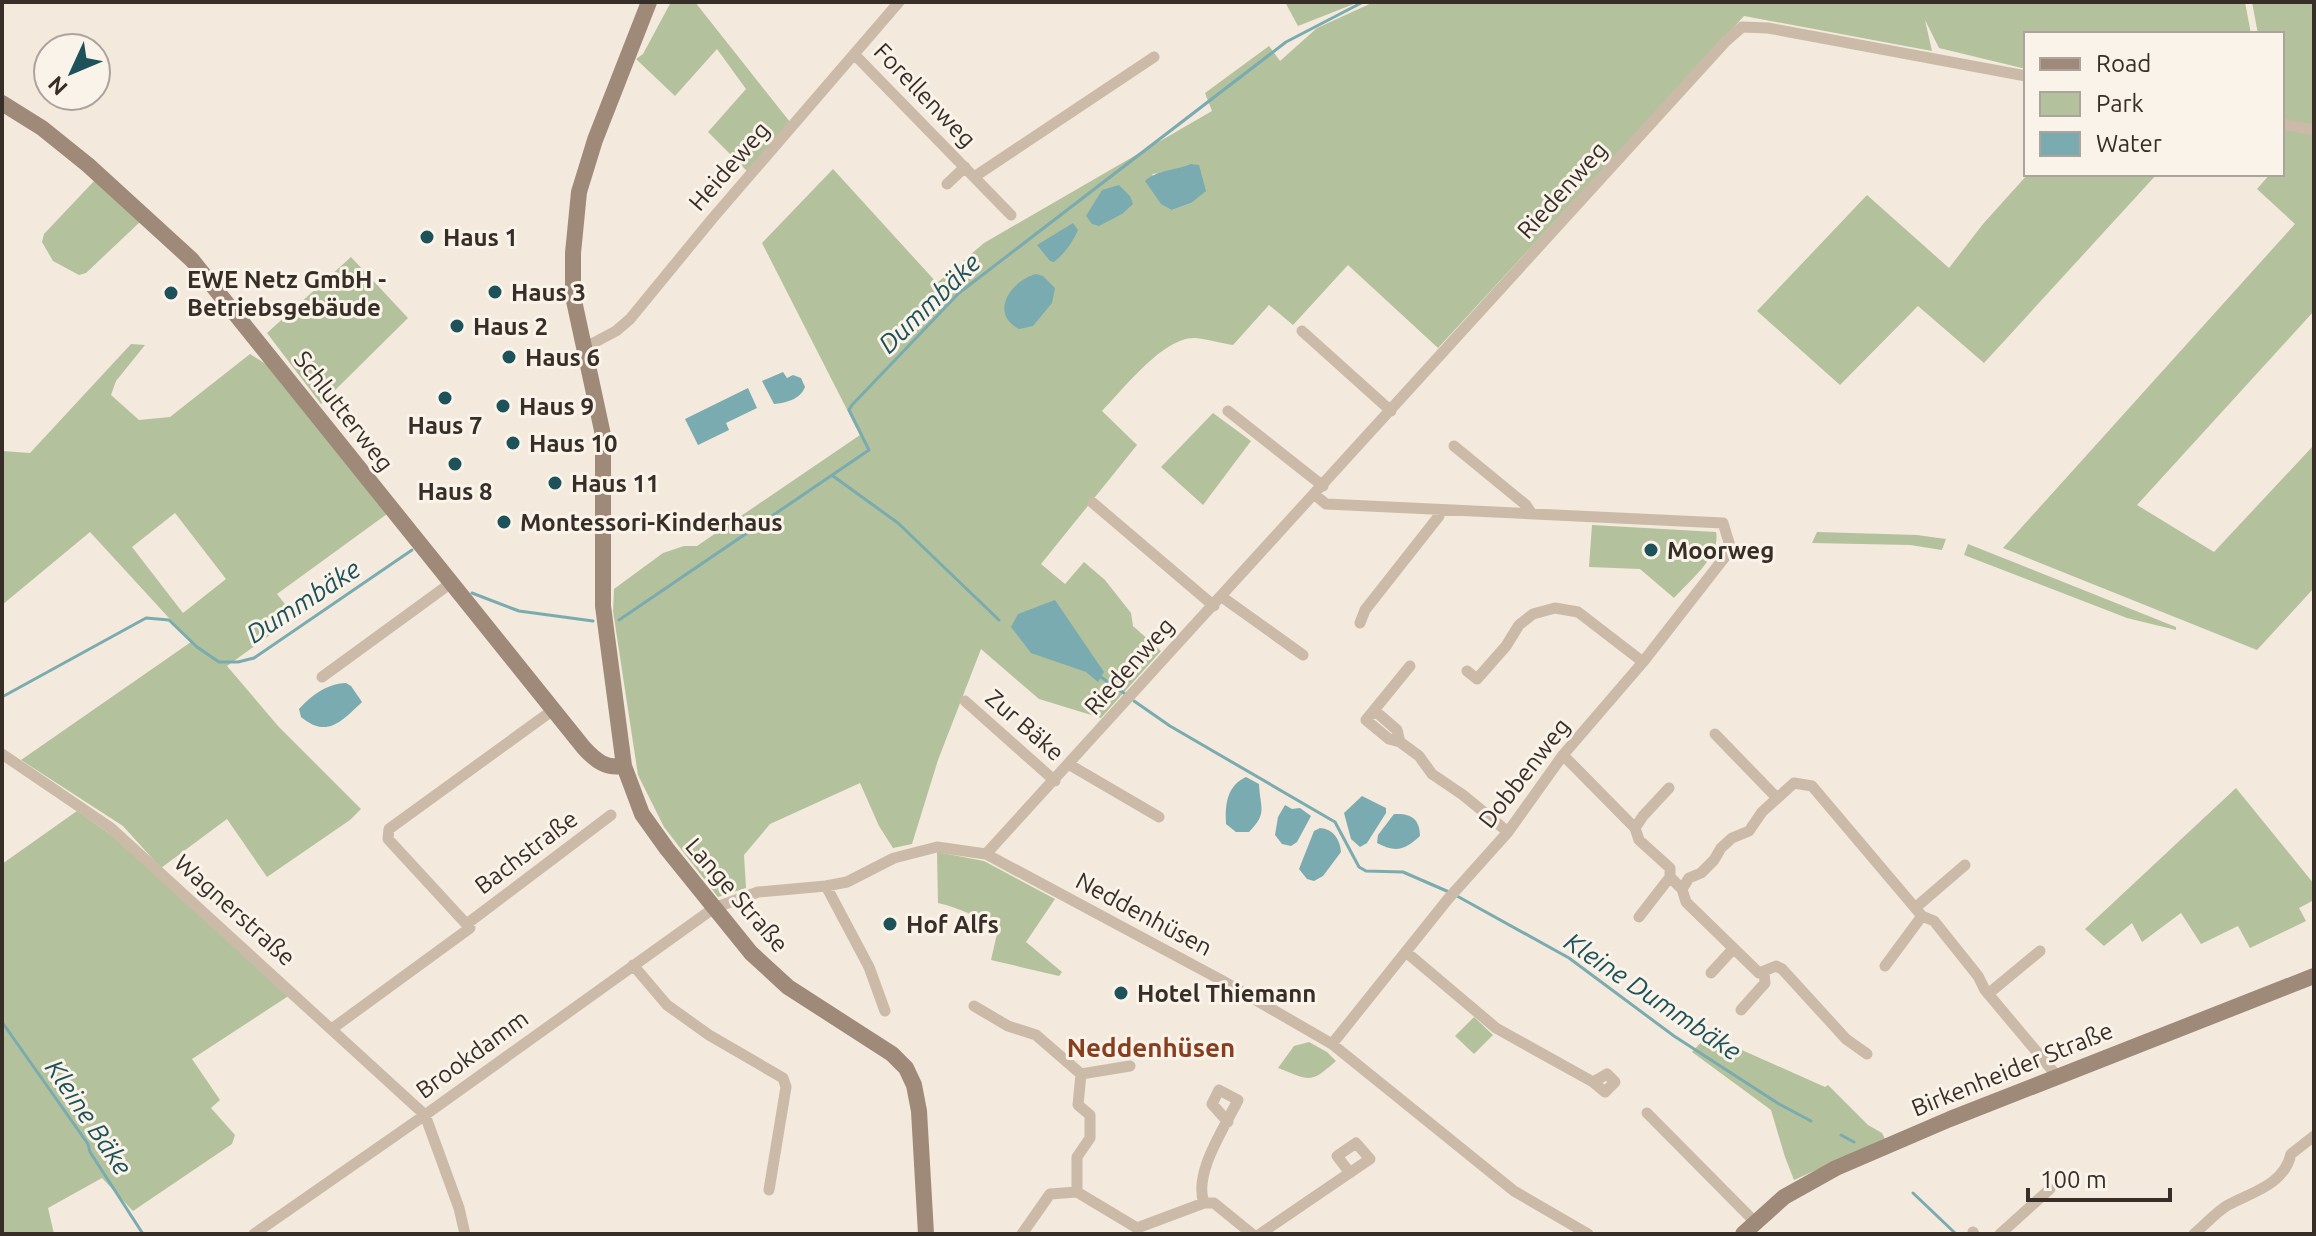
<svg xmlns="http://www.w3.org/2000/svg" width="2316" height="1236" font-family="Ubuntu,sans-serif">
  <rect width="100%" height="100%" fill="#f3e9dc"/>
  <path fill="#b3c29c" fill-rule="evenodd" d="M671,2H695L790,122L747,171L708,132L746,89L717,49L675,96L636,59L643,54Z
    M1285,2H1359L1298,26Z
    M1374,2H2245L2251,34H2026V69L1939,48L1925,20L1932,51L1744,16L1438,348L1348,265L1293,325L1269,305L1233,345C1221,343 1207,339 1195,338C1163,337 1123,390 1102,411L1137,445L1041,564L1065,584L1084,562L1105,580L1131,613L1133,626L1161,651L1101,718L1039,699L981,649L938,760L912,844L893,848L879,826L860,783L770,824L744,855L746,888L718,897L664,827L638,775L613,611L614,589L663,553L684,546H697L860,435L762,243L833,169L937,283L984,243L1212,111L1205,93L1269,46L1280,61L1317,28ZM1190,164L1191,203L1172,210L1152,174L1175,171Z
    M2252,2H2314V311L2137,505L2214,552L2314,445V588L2257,650L2003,548L2295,224L2257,189L2270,174H2282V34H2258Z
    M2028,174H2157L1984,363L1918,306L1840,385L1757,311L1867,195L1949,268L1983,224Z
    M96,179L141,221L86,273L79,275L53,261L42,242L44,234Z
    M351,257L408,318L321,404L267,333Z
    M131,344L145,345L116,381L111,395L139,420L170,417L250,354L272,368L387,514L277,594L295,617L227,666L278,726L361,809L350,820L267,877L227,819L161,868L123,826L21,760L191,642L90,532L2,605V451L30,453ZM175,513L226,579L183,613L132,547Z
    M1213,413L1251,441L1203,505L1161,467Z
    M1592,525L1716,532C1721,556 1689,581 1674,598L1640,569L1589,567Z
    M1817,532L1917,535L1946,539L1942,550L1910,545L1812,543Z
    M1968,544L2176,627V630L2127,618L1964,555Z
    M2236,788L2314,884V900L2299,908L2306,921L2250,948L2238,926L2201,944L2181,913L2142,942L2132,923L2104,946L2085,929Z
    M77,811L110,834L290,995L192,1059L220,1100L211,1108L235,1135L232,1144L133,1211L102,1178L48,1208L54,1234H2V864Z
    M937,852L984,861L1055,899L1026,942L1062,972L1059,976L991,960L999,925C977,918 960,908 938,903Z
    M1474,1017L1493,1035L1474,1054L1455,1036Z
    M1706,1037L1735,1047L1825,1087L1828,1085L1868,1125L1882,1133L1885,1139L1794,1180L1785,1157L1771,1110L1692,1052Z
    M1309,1042L1327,1052L1336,1061C1309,1085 1310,1080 1278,1068L1294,1046Z"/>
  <path fill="#7aabb0" d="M1190,164L1199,165L1206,191L1191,203L1172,210L1161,204L1145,181C1156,170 1175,171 1190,164Z
    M1119,185L1130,196L1133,204L1122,214L1099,226L1092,224L1086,216L1102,190Z
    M1073,223L1078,230C1073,242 1064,254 1054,262L1050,261L1037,245Z
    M1036,274L1043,276L1055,288L1052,303L1033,326L1019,329C987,312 1014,279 1036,274Z
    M783,372L787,378L793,375L801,378L805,387C800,400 785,403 774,404L762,381Z
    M748,388L757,408L726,423L729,430L698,445L685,419Z
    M1055,600L1104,672L1098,682L1086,672L1031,653L1011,627L1018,614Z
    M346,683L351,686L362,702C342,721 327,739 301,717L299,709C312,695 326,684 346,683Z
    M1246,777L1259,784C1260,808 1268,813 1249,832H1236L1226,824C1225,804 1227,786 1246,777Z
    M1362,796L1386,808V813L1367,843L1360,847L1351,839L1344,813Z
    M1285,805L1292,809L1300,808L1311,816L1297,842L1291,846L1282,844L1275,835L1278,817Z
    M1394,814C1410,813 1420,818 1420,836C1405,850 1396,853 1377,843L1378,835Z
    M1320,828C1333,829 1340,839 1341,852L1323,876L1314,881L1307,879L1299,869L1314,831Z"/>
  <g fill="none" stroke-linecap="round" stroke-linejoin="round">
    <path stroke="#7aabb0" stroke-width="3" d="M833,476L898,523L999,620
      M472,593L519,611L593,621
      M619,620L869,450L849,410L852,405L959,293L1286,42L1363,2
      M1098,675L1128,696
      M2,697L146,618L169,620L197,647L219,662H238L254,658L412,550
      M1134,701L1170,726L1335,822L1359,867L1366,871L1403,872L1449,892
      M1457,896L1569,958L1674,1036L1779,1104L1811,1121
      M2,1022L88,1144L90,1152L143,1234
      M1841,1135L1854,1142
      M1913,1193L1956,1234"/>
    <path stroke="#cbbaa8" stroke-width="11" d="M854,54L1011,215
      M2282,124L2314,130
      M974,177L1154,57
      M947,184L965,167
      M1302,331L1391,411
      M584,348L616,331L630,319L712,219L899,2
      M1228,411L1323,486
      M1454,446L1526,505L1532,514
      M1315,495L1326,504L1723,523L1731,549L1643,662L1563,755L1508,832L1448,899L1332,1044
      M1093,503L1214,606
      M1222,597L1303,655
      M1360,623L1365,610L1439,516V510
      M1410,666L1366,720L1389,739L1400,742L1419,756L1432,774L1463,795L1508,832
      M1467,671L1477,679L1506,646L1519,625L1533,614L1555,608L1578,612L1643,662
      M322,677L451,583
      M965,701L1055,781
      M1374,710L1397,730L1400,742
      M1715,734L1777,798
      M2,754L111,828L425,1115L459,1208L465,1234
      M1563,755L1635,828L1639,840L1670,868V877L1682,889L1686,902L1759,973L1776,966L1782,969L1846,1039L1867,1054
      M1070,765L1159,817
      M1635,828L1643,816L1669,788
      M986,854L1726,41L1742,27L1768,28L2026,76
      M826,886L869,967L885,1011
      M1682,889L1689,878L1701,873L1714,860L1721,848L1732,838L1749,831L1762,812L1794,783L1812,786L1922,916L1934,921L1978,976L1985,990L2057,1076
      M1915,908L1965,865
      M1639,917L1670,877
      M468,923L611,815
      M1406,952L1496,1028L1593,1082
      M633,965L667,1005L709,1035L783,1078L786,1087L769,1190
      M1885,966L1922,916
      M1711,973L1733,949
      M1988,994L2040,951
      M974,1006L1008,1026L1036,1035L1081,1074
      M1741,1010L1765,983L1764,972
      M333,1028L470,928L388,839L389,829L553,710
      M1607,1074L1615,1082L1605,1092L1593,1082Z
      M1647,1113L1755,1222
      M1077,1192V1157L1090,1138V1115L1078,1105L1081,1074L1130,1066
      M1204,1203C1193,1173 1225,1127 1238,1100L1219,1090L1212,1104L1228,1122
      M1973,1232L1974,1234
      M254,1234L425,1115L714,908L758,892L826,886L847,882L894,858L937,847L986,854L1223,981L1332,1044L1514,1191L1588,1234
      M1022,1234L1050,1194L1077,1192L1137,1228L1204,1203H1214L1252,1234
      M1260,1234L1370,1159L1356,1143L1337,1156L1350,1173
      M2000,1234L2050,1189
      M2194,1234C2205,1225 2216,1212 2228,1205C2252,1192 2284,1185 2291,1154L2314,1136"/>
    <path stroke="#9f8979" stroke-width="16" d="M649,2L595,140L579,192L573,253V296L603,435V606L624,766L642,814L667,849L751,953L788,987L892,1054L906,1068L914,1085L919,1111L926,1234
      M2,103L42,128L88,165L192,260L584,748C596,761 606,769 624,766
      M1743,1234L1784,1197L1836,1168L1950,1119L2314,976"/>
  </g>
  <g fill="#1d525a" stroke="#faf3e9" stroke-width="3">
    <circle cx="427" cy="237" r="8"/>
    <circle cx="495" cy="292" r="8"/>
    <circle cx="171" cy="293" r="8"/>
    <circle cx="457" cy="326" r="8"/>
    <circle cx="509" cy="357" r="8"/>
    <circle cx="445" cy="398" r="8"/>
    <circle cx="503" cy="406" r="8"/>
    <circle cx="513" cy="443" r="8"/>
    <circle cx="455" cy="464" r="8"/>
    <circle cx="555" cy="483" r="8"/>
    <circle cx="504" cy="522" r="8"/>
    <circle cx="1651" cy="550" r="8"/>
    <circle cx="890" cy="924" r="8"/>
    <circle cx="1121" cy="993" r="8"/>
  </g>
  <g text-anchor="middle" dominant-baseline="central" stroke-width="6" stroke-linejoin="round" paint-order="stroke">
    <g font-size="24" fill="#372e28" stroke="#faf3e9">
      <text transform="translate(925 95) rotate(46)">Forellenweg</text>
      <text transform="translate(729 166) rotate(-49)">Heideweg</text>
      <text transform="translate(1562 190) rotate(-48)">Riedenweg</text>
      <text transform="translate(344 411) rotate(52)">Schlutterweg</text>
      <text transform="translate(1129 666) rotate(-48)">Riedenweg</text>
      <text transform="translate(1025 725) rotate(41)">Zur Bäke</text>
      <text transform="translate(1524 773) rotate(-52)">Dobbenweg</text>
      <text transform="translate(526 852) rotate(-37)">Bachstraße</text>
      <text transform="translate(737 895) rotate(49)">Lange Straße</text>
      <text transform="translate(235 910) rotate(42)">Wagnerstraße</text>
      <text transform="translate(1144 914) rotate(28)">Neddenhüsen</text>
      <text transform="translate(472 1054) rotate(-36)">Brookdamm</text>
      <text transform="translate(2012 1069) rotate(-22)">Birkenheider Straße</text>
    </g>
    <g font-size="24" font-weight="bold" fill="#372e28" stroke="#faf3e9" text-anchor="start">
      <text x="443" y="237">Haus 1</text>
      <text x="187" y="279">EWE Netz GmbH -<tspan x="187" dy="28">Betriebsgebäude</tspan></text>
      <text x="511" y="292">Haus 3</text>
      <text x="473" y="326">Haus 2</text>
      <text x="525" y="357">Haus 6</text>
      <text x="519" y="406">Haus 9</text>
      <text x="445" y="425" text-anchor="middle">Haus 7</text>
      <text x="529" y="443">Haus 10</text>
      <text x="571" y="483">Haus 11</text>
      <text x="455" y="491" text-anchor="middle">Haus 8</text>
      <text x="520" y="522">Montessori-Kinderhaus</text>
      <text x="1667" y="550">Moorweg</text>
      <text x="906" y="924">Hof Alfs</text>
      <text x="1137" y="993">Hotel Thiemann</text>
    </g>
    <g font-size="26" font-style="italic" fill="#1d525a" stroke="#faf3e9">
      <text transform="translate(929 303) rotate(-44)">Dummbäke</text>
      <text transform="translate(303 601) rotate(-33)">Dummbäke</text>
      <text transform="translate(1653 996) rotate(34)">Kleine Dummbäke</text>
      <text transform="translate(89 1117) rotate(56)">Kleine Bäke</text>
    </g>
    <g font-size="26" font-weight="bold" fill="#883f1f" stroke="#faf3e9">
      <text x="1151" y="1047">Neddenhüsen</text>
    </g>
  </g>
  <rect width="2316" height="1236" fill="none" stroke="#372e28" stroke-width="8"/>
  <rect x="2024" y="32" width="260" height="144" fill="#faf3e9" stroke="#aca49c" stroke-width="2"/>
  <rect x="2040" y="58" width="40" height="12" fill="#9f8979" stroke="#aca49c" stroke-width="2"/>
  <text x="2096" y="72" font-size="24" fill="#372e28">Road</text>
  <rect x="2040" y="92" width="40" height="24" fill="#b3c29c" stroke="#aca49c" stroke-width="2"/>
  <text x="2096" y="112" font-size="24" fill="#372e28">Park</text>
  <rect x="2040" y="132" width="40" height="24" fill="#7aabb0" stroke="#aca49c" stroke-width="2"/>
  <text x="2096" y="152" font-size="24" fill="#372e28">Water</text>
  <g transform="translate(72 72) rotate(226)"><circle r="38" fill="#faf3e9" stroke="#aca49c" stroke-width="2"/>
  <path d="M0-6L14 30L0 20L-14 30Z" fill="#1d525a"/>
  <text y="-12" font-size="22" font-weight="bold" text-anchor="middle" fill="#372e28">N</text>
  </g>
  <path d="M2028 1188v12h142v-12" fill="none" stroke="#372e28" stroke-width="4"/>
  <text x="2040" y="1188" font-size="24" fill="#372e28" stroke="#faf3e9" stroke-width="6" paint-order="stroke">100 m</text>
</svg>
